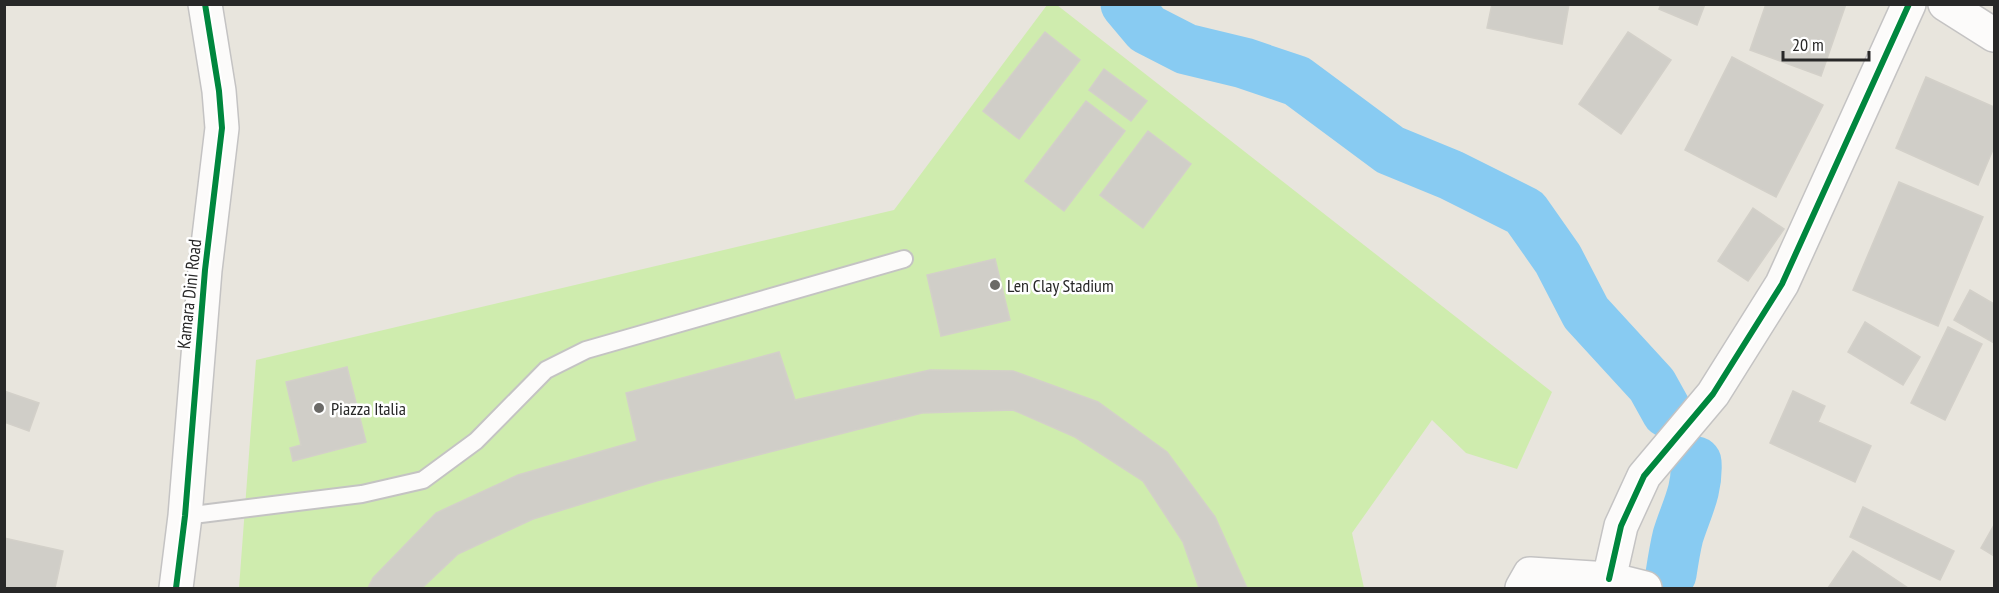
<svg xmlns="http://www.w3.org/2000/svg" width="1999" height="593" font-family="'PT Sans Narrow',sans-serif">
  <rect width="100%" height="100%" fill="#e8e5dd"/>
  <path fill="#cfecae" d="M1047,5H1057L1552,392L1517,469L1466,453L1432,420L1352,533L1364,588H239L256,360L894,210Z"/>
  <g fill="none" stroke-linecap="round" stroke-linejoin="round">
    <path stroke="#88cbf2" stroke-width="51" d="M1126,4L1147,29L1186,49L1244,63L1297,81L1390,150L1451,175L1525,212L1558,259L1586,313L1652,385L1667,412
      M1671,574C1673,561 1675,548 1678,536C1686,510 1698,490 1696,462"/>
  </g>
  <path fill="#d0cec8" stroke="#d3d0c9" stroke-width="1.5" d="M1492,4H1569L1562,44L1487,28Z
    M1661,4H1705L1697,25L1659,9Z
    M1766,4H1846L1821,76L1750,50Z
    M1045,32L1080,60L1019,139L983,111Z
    M1628,32L1671,60L1621,134L1579,104Z
    M1732,57L1823,105L1776,197L1685,150Z
    M1104,69L1147,101L1131,121L1089,90Z
    M1926,77L1994,107V147L1978,185L1896,148Z
    M1086,101L1125,131L1064,211L1025,181Z
    M1148,131L1191,164L1143,228L1100,195Z
    M1899,182L1983,217L1938,326L1853,290Z
    M1753,208L1784,229L1748,281L1718,261Z
    M995,259L1010,320L941,336L927,275Z
    M1970,290L1994,304V343L1954,320Z
    M1865,322L1920,357L1903,385L1848,352Z
    M1948,327L1982,344L1945,420L1911,403Z
    M779,352L795,400L930,370L1013,371L1098,402L1167,452L1215,517L1247,588H1199L1183,542L1143,481L1075,437L1013,410L922,413L656,481L533,519L458,554L422,588H368L373,578L436,513L518,475L637,441L626,393Z
    M347,367L366,442L293,461L290,448L301,445L286,382Z
    M4,391L39,403L29,431L4,422Z
    M1793,391L1825,406L1818,422L1871,446L1855,482L1770,443Z
    M1863,507L1954,551L1940,580L1850,537Z
    M1994,525V556L1981,548Z
    M4,538L63,551L55,588H4Z
    M1853,551L1908,588H1828Z"/>
  <g fill="none" stroke-linecap="round" stroke-linejoin="round">
    <defs>
      <path id="service" d="M185,516L362,494L423,480L476,441L546,370L586,350L904,259"/>
      <path id="minor" d="M1609,579L1621,526L1644,476L1713,394L1782,284L1909,4
        M1522,588L1530,574L1609,579L1645,588"/>
      <path id="tertiary" d="M1945,4L1994,35
        M176,588L185,516L205,270L222,128L219,91L205,4"/>
    </defs>
    <use href="#service" stroke="#c4c3c3" stroke-width="20"/>
    <use href="#minor" stroke="#c4c3c3" stroke-width="36"/>
    <use href="#tertiary" stroke="#c4c3c3" stroke-width="36"/>
    <use href="#service" stroke="#fcfbfa" stroke-width="16"/>
    <use href="#minor" stroke="#fcfbfa" stroke-width="33"/>
    <use href="#tertiary" stroke="#fcfbfa" stroke-width="33"/>
    <defs>
      <path id="cycleway" d="M1609,579L1621,526L1644,476L1713,394L1782,284L1909,4
        M176,588L185,516L205,270L222,128L219,91L205,4"/>
    </defs>
    <use href="#cycleway" stroke="#fff" stroke-width="10"/>
    <use href="#cycleway" stroke="#00873e" stroke-width="6"/>
  </g>
  <g fill="#6b6a67" stroke="#fff" stroke-width="2">
    <circle cx="995" cy="285" r="6"/>
    <circle cx="319" cy="408" r="6"/>
  </g>
  <g text-anchor="middle" dominant-baseline="central" stroke-width="5" stroke-linejoin="round" paint-order="stroke">
    <g font-size="18" fill="#282828" stroke="#fff" text-anchor="start">
      <text x="1007" y="285">Len Clay Stadium</text>
      <text x="331" y="408">Piazza Italia</text>
    </g>
    <g font-size="18" fill="#282828" stroke="#fff">
      <text transform="translate(189 294) rotate(-84)">Kamara Dini Road</text>
    </g>
  </g>
  <rect width="1999" height="593" fill="none" stroke="#282828" stroke-width="12"/>
  <path d="M1783 51v9h86v-9" fill="none" stroke="#282828" stroke-width="3"/>
  <text x="1792" y="51" font-size="18" fill="#282828" stroke="#ffffff" stroke-width="4.5" paint-order="stroke">20 m</text>
</svg>
